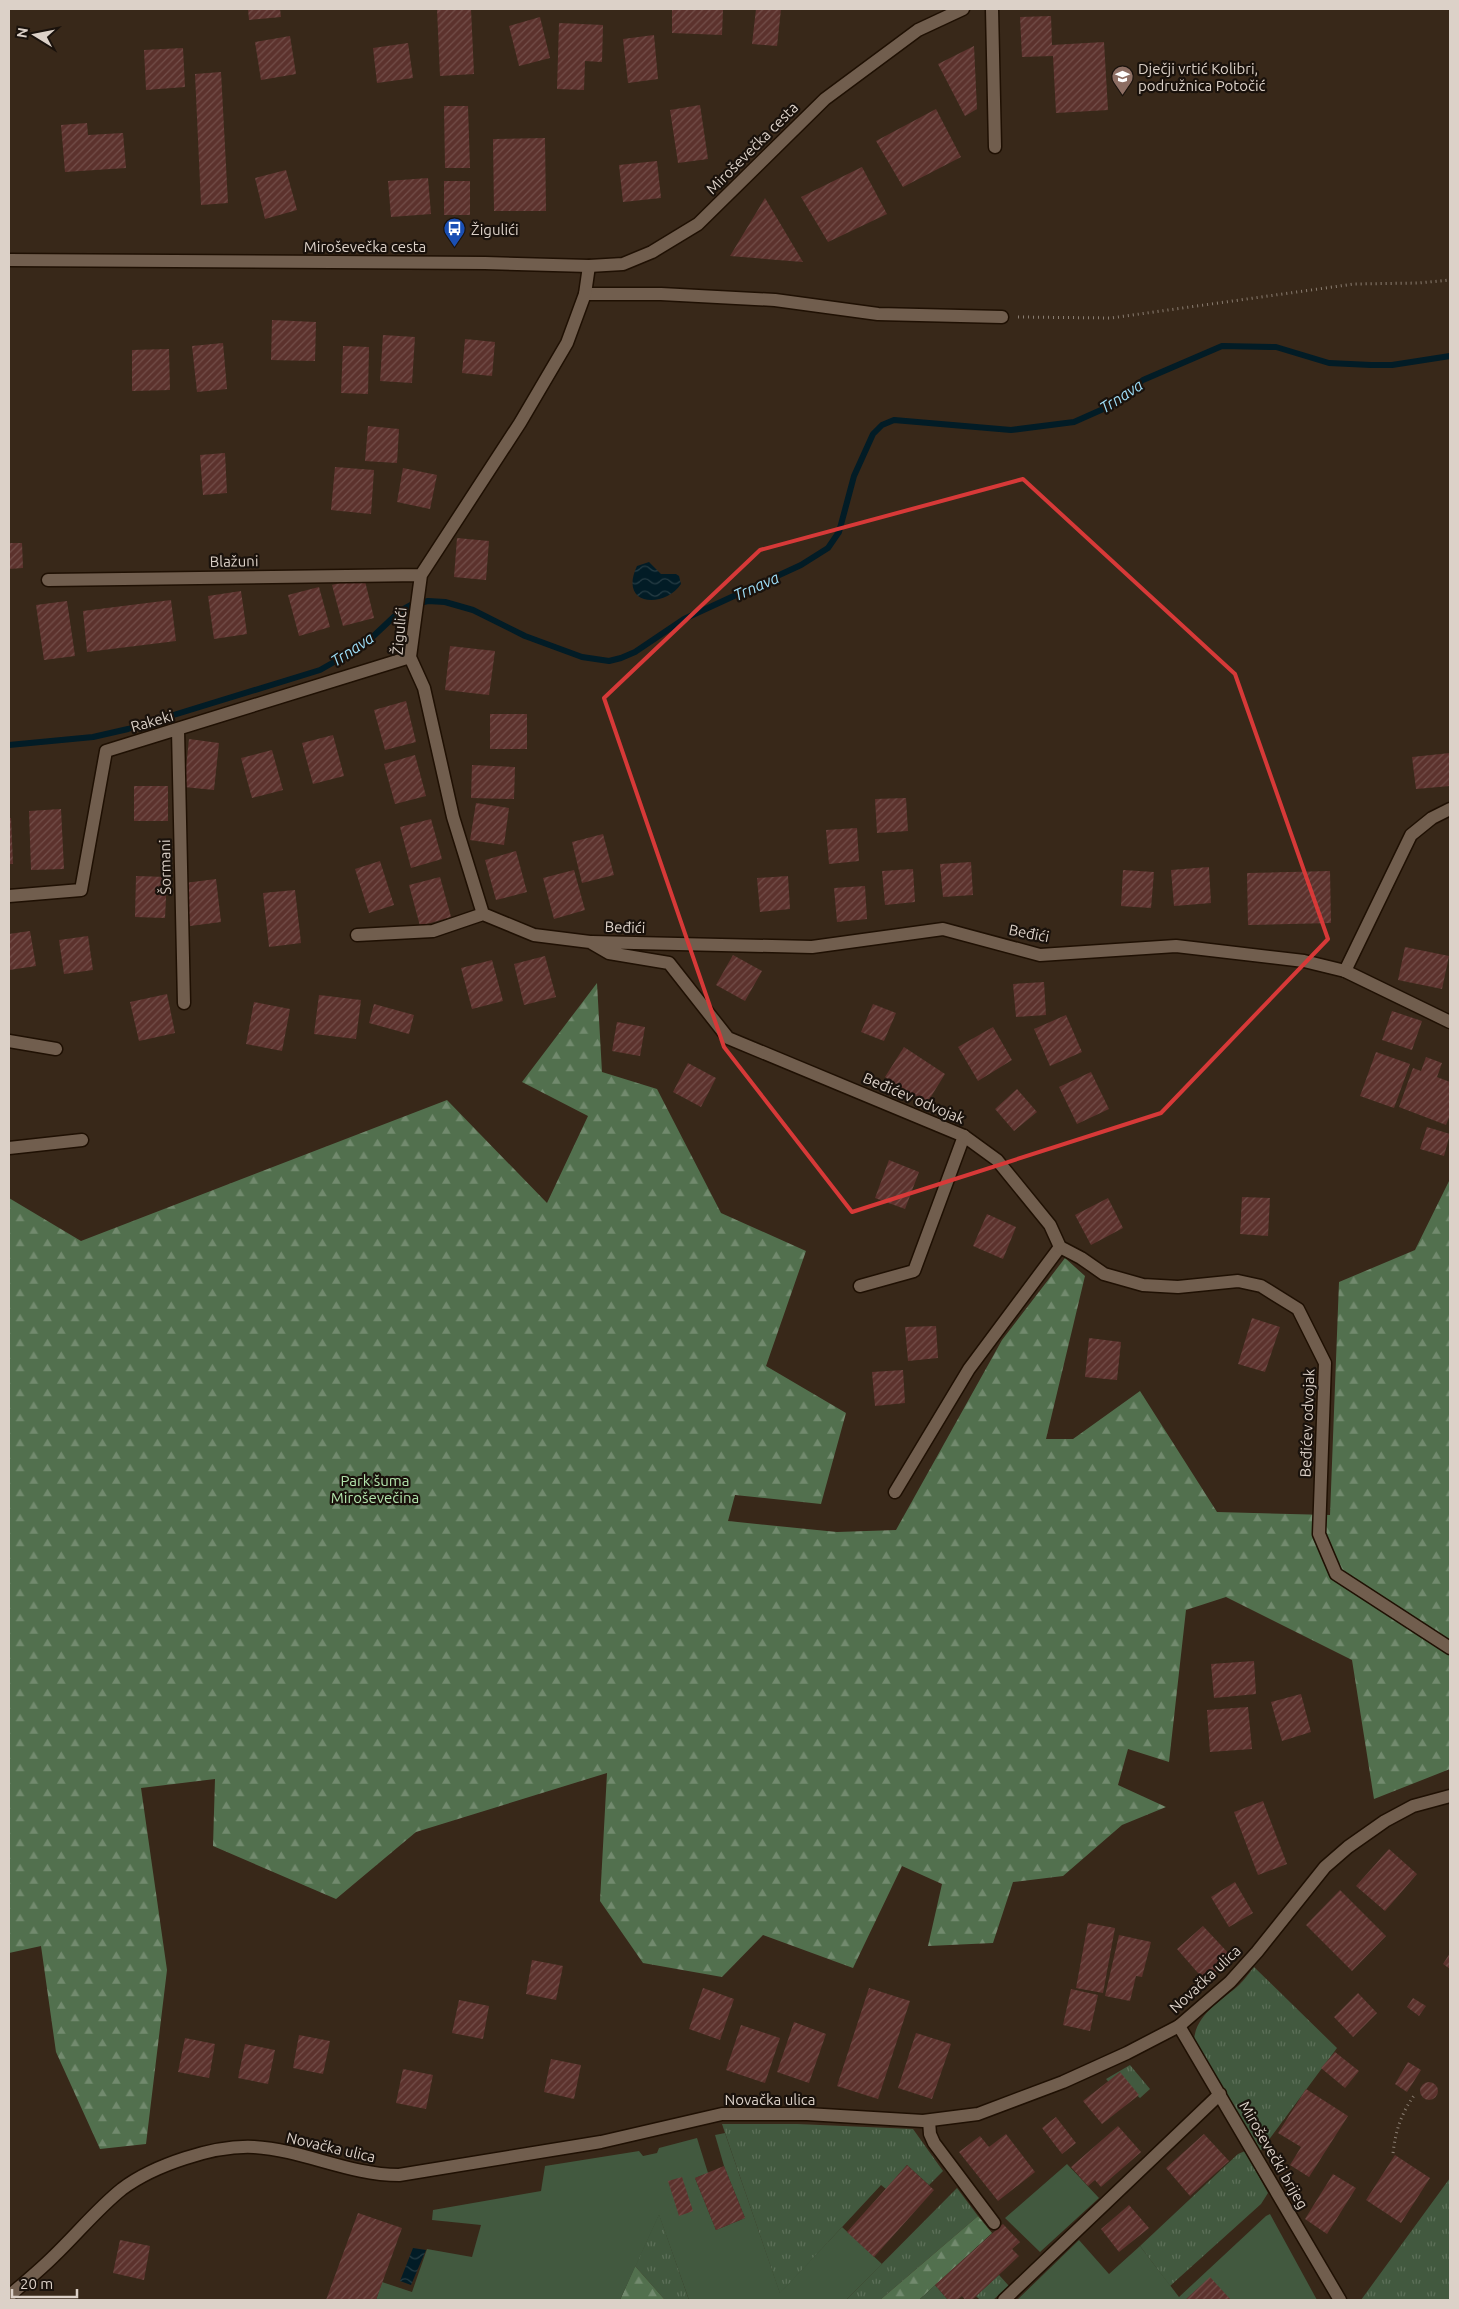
<svg xmlns="http://www.w3.org/2000/svg" width="1459" height="2309" font-family="Ubuntu,sans-serif">
  <defs>
    <pattern id="grass-tufts" width="24" height="20" patternUnits="userSpaceOnUse" patternTransform="scale(1.25)"><rect width="24" height="20" fill="#42593f"/><path d="M3 7l-1-3M5 7V3M7 7l1-3M15 17l-1-3M17 17v-4M19 17l1-3" fill="none" stroke="#5d7059"/></pattern>
    <pattern id="forest-firs" width="22" height="20" patternUnits="userSpaceOnUse" patternTransform="scale(1.25)"><rect width="22" height="20" fill="#52704e"/><path d="M5 1l3.5 6h-7zM16 11l3.5 6h-7z" fill="#728a6e"/></pattern>
    <pattern id="water-waves" width="16" height="10" patternUnits="userSpaceOnUse" patternTransform="scale(1.25)"><rect width="16" height="10" fill="#021c26"/><path d="M0 5q4-4 8 0t8 0" fill="none" stroke="#263c44"/></pattern>
    <pattern id="building-hatch" width="6" height="6" patternUnits="userSpaceOnUse" patternTransform="scale(1.25)"><rect width="6" height="6" fill="#5c322d"/><path d="M-1 1l2-2M0 6l6-6M5 7l2-2" fill="none" stroke="#734f4a"/></pattern>
  </defs>
  <rect width="100%" height="100%" fill="#382819"/>
  <path fill="url(#grass-tufts)" d="M1254,1967L1337,2048L1259,2153L1194,2041C1195,2015 1221,2001 1239,1985C1244,1980 1249,1973 1254,1967Z
    M1130,2065L1150,2089L1140,2098L1130,2089H1115L1106,2079Z
    M722,2124H797L913,2129L943,2171L929,2185L907,2165L886,2189L881,2185L780,2294Z
    M1245,2151L1268,2193L1261,2204L1170,2286L1140,2246L1238,2154Z
    M1450,2178V2297L1448,2300H1361Z
    M957,2188L978,2216L880,2300H846Z
    M659,2214L689,2300H665L635,2266Z
    M999,2275L1009,2286L993,2300H980L976,2296Z"/>
  <path fill="url(#forest-firs)" d="M597,983L602,1072L657,1089L721,1213L806,1251L766,1366L846,1413L821,1504L735,1495L728,1521L837,1532L896,1530L1002,1340L1065,1258L1085,1276L1046,1439H1073L1140,1391L1217,1512L1330,1515L1339,1282L1415,1250L1450,1179V1769L1374,1799L1352,1660L1226,1597L1186,1610L1169,1762L1128,1749L1118,1785L1166,1807L1122,1825L1063,1876L1013,1882L993,1943L928,1946L942,1884L902,1866L853,1968L763,1935L722,1977L643,1963L600,1901L607,1773L416,1832L336,1899L213,1846L215,1779L141,1788L167,1970L146,2144L100,2149L56,2052L41,1946L9,1953V1198L81,1241L447,1100L547,1203L588,1116L522,1082Z
    M978,2216L992,2233L919,2300H880Z
    M635,2266L665,2300H620Z"/>
  <path fill="#42593f" d="M725,2133L780,2293L842,2227L882,2264L846,2300H689L659,2215L620,2300H376L382,2282L412,2292L427,2249L472,2257L481,2225L432,2220L433,2210L541,2191L545,2166L639,2151L643,2156L657,2153L659,2148L697,2138L708,2173L695,2178L716,2230L745,2218L724,2166L715,2135Z
    M1067,2164L1099,2198L1040,2252L1005,2218Z
    M1270,2214L1317,2300H1017L1079,2240L1109,2274L1140,2246L1179,2297L1266,2216Z
    M935,2285L948,2300H919Z"/>
  <path fill="url(#water-waves)" d="M649,562L661,574H676L679,576L681,584C664,609 618,606 637,566Z
    M413,2248L426,2250L411,2285L400,2281Z"/>
  <g fill="none" stroke-linecap="round" stroke-linejoin="round">
    <path stroke="#021c26" stroke-width="6" d="M9,745L93,737L128,729L320,670L364,645L400,611L411,605L428,601L445,602L473,610L525,636L582,657L609,661L621,658L635,652L684,619L801,565L828,548L839,532L854,476L873,434L882,425L894,420L1011,430L1074,422L1110,406L1143,380L1222,346L1276,347L1329,363L1371,365H1392L1450,356"/>
  </g>
  <path fill="url(#building-hatch)" d="M248,9H280L281,17L249,20Z
    M437,9H471L474,74L440,76Z
    M672,9H723L722,35L672,33Z
    M756,9H781L777,46L752,44Z
    M1051,16L1052,45L1104,42L1108,110L1056,113L1053,56L1022,57L1020,17Z
    M540,17L550,58L519,66L509,26Z
    M559,23L603,25L602,62L585,61L584,90L557,89Z
    M654,35L658,79L628,83L623,39Z
    M290,36L296,74L261,80L255,42Z
    M408,43L413,78L377,83L373,48Z
    M974,46L977,109L965,116L938,64Z
    M183,48L185,87L146,90L144,50Z
    M221,72L228,203L201,205L195,74Z
    M700,105L708,159L678,163L670,110Z
    M444,106H468L470,168H445Z
    M936,109L961,157L903,187L876,141Z
    M87,123L88,135L123,133L126,168L65,172L61,125Z
    M545,138L546,211H494L493,139Z
    M657,161L661,198L623,202L619,165Z
    M862,167L887,214L828,242L801,197Z
    M286,170L297,210L265,219L255,178Z
    M428,178L431,214L391,217L388,181Z
    M444,181H470V215H444Z
    M765,198L803,262L730,256Z
    M272,320L316,322L315,361L271,360Z
    M383,335L415,337L412,383L380,381Z
    M465,339L495,342L492,376L462,373Z
    M223,343L227,389L197,392L192,346Z
    M343,346L369,347L368,394L341,393Z
    M169,349L170,390L132,391V350Z
    M368,426L399,429L397,463L365,461Z
    M225,453L227,493L203,495L200,455Z
    M335,467L374,470L371,514L331,510Z
    M403,468L437,475L430,509L397,502Z
    M457,538L489,541L486,580L454,577Z
    M9,543H22L23,568L9,569Z
    M364,577L374,618L343,626L332,585Z
    M319,587L330,627L299,636L288,595Z
    M241,591L247,634L214,639L208,596Z
    M171,600L176,641L87,652L83,611Z
    M67,601L75,656L44,660L36,605Z
    M450,646L495,651L489,695L445,690Z
    M406,701L416,742L385,750L374,710Z
    M490,714H527V749H490Z
    M333,735L344,776L313,784L302,743Z
    M189,739L219,743L214,790L184,787Z
    M272,750L283,790L252,798L241,758Z
    M1450,753V786L1416,789L1412,757Z
    M415,755L426,796L395,804L384,764Z
    M472,765L515,767L514,799L471,798Z
    M134,786H168V821H134Z
    M906,798L908,831L877,833L875,799Z
    M476,803L509,808L504,845L470,840Z
    M61,809L64,869L31,870L29,811Z
    M9,818H11L13,864H9Z
    M431,819L442,859L411,868L400,827Z
    M857,828L859,861L829,864L826,830Z
    M603,834L614,875L582,883L572,842Z
    M516,851L527,892L496,900L485,860Z
    M380,861L394,905L369,913L355,869Z
    M971,862L973,895L943,897L940,864Z
    M1209,867L1211,903L1174,906L1171,870Z
    M913,869L915,902L885,905L882,871Z
    M574,870L585,910L554,919L543,878Z
    M1123,870L1154,872L1151,908L1121,906Z
    M1330,871L1331,923L1248,925L1247,873Z
    M136,876L167,877L165,918L135,917Z
    M788,876L790,909L760,912L757,878Z
    M440,877L451,917L420,926L409,885Z
    M216,879L221,922L190,926L185,883Z
    M865,886L867,919L837,922L834,888Z
    M295,890L301,943L269,947L263,893Z
    M30,931L36,966L9,970V934Z
    M88,936L93,970L64,974L59,940Z
    M1405,947L1449,956L1442,989L1398,980Z
    M733,955L762,971L745,1001L716,985Z
    M545,956L556,997L524,1005L514,964Z
    M492,960L503,1001L472,1009L461,968Z
    M1044,982L1046,1015L1016,1017L1013,984Z
    M167,994L175,1033L139,1041L130,1002Z
    M319,995L361,1000L356,1039L314,1034Z
    M254,1002L290,1009L282,1051L246,1044Z
    M374,1004L414,1015L409,1034L369,1023Z
    M873,1004L896,1013L884,1041L861,1032Z
    M1392,1011L1422,1021L1412,1050L1382,1040Z
    M1066,1015L1082,1052L1050,1066L1034,1029Z
    M617,1022L645,1027L640,1056L612,1051Z
    M993,1027L1012,1060L978,1081L958,1047Z
    M904,1047L945,1074L927,1103L885,1077Z
    M1376,1052L1410,1064L1394,1108L1360,1096Z
    M1426,1057L1442,1063L1437,1077L1450,1082V1115L1446,1125L1399,1107L1413,1068L1421,1071Z
    M688,1063L716,1078L701,1107L673,1092Z
    M1091,1072L1109,1109L1077,1124L1059,1087Z
    M1017,1089L1037,1112L1014,1131L995,1109Z
    M1427,1127L1450,1134L1444,1156L1420,1149Z
    M889,1160L919,1172L905,1209L875,1198Z
    M1242,1197L1270,1198L1268,1236L1240,1234Z
    M1108,1198L1123,1228L1091,1245L1075,1215Z
    M987,1214L1016,1227L1003,1259L973,1246Z
    M1252,1318L1280,1327L1265,1372L1238,1364Z
    M936,1326L938,1358L908,1361L905,1327Z
    M1089,1338L1121,1342L1117,1380L1085,1377Z
    M903,1370L905,1403L875,1406L872,1372Z
    M1254,1661L1256,1694L1214,1698L1211,1664Z
    M1301,1694L1311,1732L1282,1741L1271,1702Z
    M1248,1707L1252,1749L1210,1752L1207,1710Z
    M1263,1801L1287,1864L1258,1875L1234,1812Z
    M1389,1849L1417,1874L1385,1911L1356,1886Z
    M1235,1882L1253,1913L1229,1927L1211,1897Z
    M1340,1890L1386,1936L1352,1971L1306,1925Z
    M1088,1923L1115,1928L1103,1993L1076,1988Z
    M1203,1926L1232,1957L1205,1981L1177,1949Z
    M1119,1935L1151,1942L1142,1977L1136,1976L1130,2001L1105,1996Z
    M1450,1953V1969L1443,1964Z
    M532,1960L563,1966L556,2000L526,1994Z
    M703,1988L734,1999L720,2040L689,2029Z
    M869,1988L910,2001L878,2099L837,2086Z
    M1071,1989L1098,1995L1090,2031L1063,2025Z
    M1358,1993L1377,2013L1353,2037L1334,2017Z
    M1413,1998L1426,2006L1419,2016L1407,2007Z
    M459,2000L489,2006L483,2039L452,2033Z
    M794,2022L826,2034L809,2083L777,2072Z
    M741,2025L780,2038L765,2083L726,2070Z
    M916,2033L951,2044L932,2099L898,2088Z
    M299,2035L330,2041L323,2074L293,2068Z
    M185,2038L215,2044L209,2078L178,2072Z
    M245,2044L275,2050L268,2084L238,2078Z
    M1335,2052L1359,2071L1345,2088L1321,2068Z
    M551,2059L581,2065L574,2099L544,2092Z
    M1408,2062L1421,2070L1407,2092L1395,2084Z
    M403,2069L433,2075L426,2109L396,2103Z
    M1120,2072L1139,2095L1102,2124L1083,2101Z
    M1420 2091a9 9 0 1 1 18 0a9 9 0 1 1-18 0Z
    M1306,2089L1348,2116L1309,2177L1290,2165L1301,2147L1278,2133Z
    M1056,2117L1076,2143L1062,2154L1042,2128Z
    M1118,2126L1141,2152L1101,2187L1095,2180L1088,2186L1071,2167Z
    M1006,2134L1035,2172L998,2201L959,2152L980,2136L989,2147Z
    M1204,2134L1229,2161L1190,2196L1166,2168Z
    M1395,2155L1430,2178L1401,2223L1366,2200Z
    M907,2165L934,2190L874,2257L847,2232Z
    M724,2166L745,2218L716,2230L695,2178Z
    M1333,2174L1356,2188L1327,2234L1305,2219Z
    M682,2177L693,2211L679,2216L668,2181Z
    M1129,2205L1149,2228L1119,2252L1101,2229Z
    M358,2213L402,2228L376,2300H326Z
    M1003,2224L1020,2242L1012,2249L1019,2256L972,2300H965L962,2296L957,2300H948L935,2285Z
    M120,2240L150,2246L144,2280L113,2273Z
    M1210,2277L1231,2300H1185Z"/>
  <g fill="none" stroke-linecap="round" stroke-linejoin="round">
    <defs>
      <path id="service" d="M992,9L995,147
        M585,294H661L775,300L878,314L1002,317
        M1345,971L1411,835L1432,818L1450,809
        M9,1041L56,1049
        M9,1148L82,1140
        M860,1286L914,1271L964,1136
        M895,1492L969,1369L1060,1247
        M929,2121L930,2134L934,2143L994,2223"/>
      <path id="minor" d="M48,580L421,575
        M178,730L184,1003
        M9,896L81,890L106,751L410,657
        M483,914L534,935L590,942L609,953L669,963L728,1038L964,1136L997,1160L1050,1225L1060,1247L1081,1258L1104,1274L1143,1285L1178,1287L1238,1281L1261,1286L1298,1309L1325,1363L1319,1534L1336,1574L1450,1648
        M483,914L453,817L424,688L410,657L421,575L520,423L567,343L585,294L589,266
        M357,935L433,931L483,914
        M592,942L812,947L943,929L1040,955L1176,946L1304,961L1345,971L1450,1022
        M1179,2026L1340,2300
        M1004,2300L1220,2094"/>
      <path id="tertiary" d="M9,2296C24,2283 40,2270 54,2256C77,2234 97,2209 122,2189C154,2165 214,2145 254,2147C304,2150 349,2175 399,2175L601,2142L722,2114H807L923,2121L978,2114L1063,2082L1127,2053L1179,2026L1230,1982L1257,1952L1325,1867L1348,1847L1385,1821L1413,1806L1450,1796"/>
      <path id="secondary" d="M9,260L485,263L589,266L623,264L652,252L698,224L825,99L918,30L963,9"/>
    </defs>
    <use href="#service" stroke="#1f1003" stroke-width="15"/>
    <use href="#minor" stroke="#1f1003" stroke-width="15"/>
    <use href="#tertiary" stroke="#1f1003" stroke-width="15"/>
    <use href="#secondary" stroke="#1f1003" stroke-width="15"/>
    <path stroke="#8a7d71" stroke-width="3" stroke-dasharray="1 4" stroke-linecap="butt" d="M1018,317L1111,318L1354,284L1419,283L1450,280
      M1393,2153C1396,2129 1401,2114 1415,2094"/>
    <use href="#service" stroke="#715e4e" stroke-width="12"/>
    <use href="#minor" stroke="#715e4e" stroke-width="12"/>
    <use href="#tertiary" stroke="#715e4e" stroke-width="12"/>
    <use href="#secondary" stroke="#715e4e" stroke-width="12"/>
  </g>
  <path fill="none" stroke="#d73938" stroke-width="4" stroke-linejoin="round" d="M1023,479L1235,674L1328,939L1161,1113L852,1212L724,1047L604,698L760,550Z"/>
  <defs>
    <symbol id="school-pin" viewBox="-11 -11 22 30"><path d="M0 17L-7.5 6A9.5 9.5 0 1 1 7.5 6Z" fill="#8d6e63" stroke="#1a120c"/><path d="M0-5L7-2L0 1L-7-2ZM-4 1L0 2.5L4 1V4Q0 6-4 4Z" fill="#fff"/></symbol>
    <symbol id="bus-pin" viewBox="-11 -11 22 30"><path d="M0 17L-7.5 6A9.5 9.5 0 1 1 7.5 6Z" fill="#1a4fb4" stroke="#1a120c"/><path d="M-5-6H5V4H4V6H2V4H-2V6H-4V4H-5ZM-3.5-4V0h7V-4ZM-3.5 1.2v1.5H-2V1.2ZM2 1.2v1.5H3.5V1.2Z" fill="#fff"/></symbol>
  </defs>
  <g fill-rule="evenodd">
    <use href="#school-pin" x="1110" y="64" width="25" height="34"/>
    <use href="#bus-pin" x="442" y="216" width="25" height="34"/>
  </g>
  <g text-anchor="middle" dominant-baseline="central" stroke-width="4.5" stroke-linejoin="round" paint-order="stroke">
    <g font-size="15" fill="#dcd1c8" stroke="#1a120c" text-anchor="start">
      <text x="1138" y="68">Dječji vrtić Kolibri,<tspan x="1138" dy="17">podružnica Potočić</tspan></text>
      <text x="471" y="229">Žigulići</text>
    </g>
    <g font-size="15" fill="#dcd1c8" stroke="#1a120c">
      <text transform="translate(752 148) rotate(-45)">Miroševečka cesta</text>
      <text x="365" y="246">Miroševečka cesta</text>
      <text transform="translate(234 561) rotate(-1)">Blažuni</text>
      <text transform="translate(399 631) rotate(-85)">Žigulići</text>
      <text transform="translate(152 721) rotate(-16)">Rakeki</text>
      <text transform="translate(165 867) rotate(-91)">Šormani</text>
      <text transform="translate(625 927) rotate(2)">Beđići</text>
      <text transform="translate(1029 933) rotate(11)">Beđići</text>
      <text transform="translate(914 1098) rotate(23)">Beđićev odvojak</text>
      <text transform="translate(1307 1423) rotate(-88)">Beđićev odvojak</text>
      <text transform="translate(1205 1979) rotate(-43)">Novačka ulica</text>
      <text x="770" y="2099">Novačka ulica</text>
      <text transform="translate(331 2147) rotate(13)">Novačka ulica</text>
      <text transform="translate(1274 2155) rotate(60)">Miroševečki brijeg</text>
    </g>
    <g font-size="15" fill="#b3e5ad" stroke="#1a120c">
      <text x="375" y="1480">Park šuma<tspan x="375" dy="17">Miroševečina</tspan></text>
    </g>
    <g font-size="16" font-style="italic" fill="#9dddf7" stroke="#1a120c">
      <text transform="translate(1121 396) rotate(-33)">Trnava</text>
      <text transform="translate(756 586) rotate(-24)">Trnava</text>
      <text transform="translate(352 649) rotate(-34)">Trnava</text>
    </g>
  </g>
  <rect width="1459" height="2309" fill="none" stroke="#dcd1c8" stroke-width="20"/>
  <g transform="translate(35 35) rotate(280)" stroke="#1a120c" stroke-width="4" paint-order="stroke">
  <path d="M0-4L9 19L0 12L-9 19Z" fill="#dcd1c8"/>
  <text y="-8" font-size="14" font-weight="bold" text-anchor="middle" fill="#dcd1c8">N</text>
  </g>
  <path d="M12 2289v8h65v-8" fill="none" stroke="#dcd1c8" stroke-width="2.5"/>
  <text x="20" y="2289" font-size="15" fill="#dcd1c8" stroke="#1a120c" stroke-width="4" paint-order="stroke">20 m</text>
</svg>
